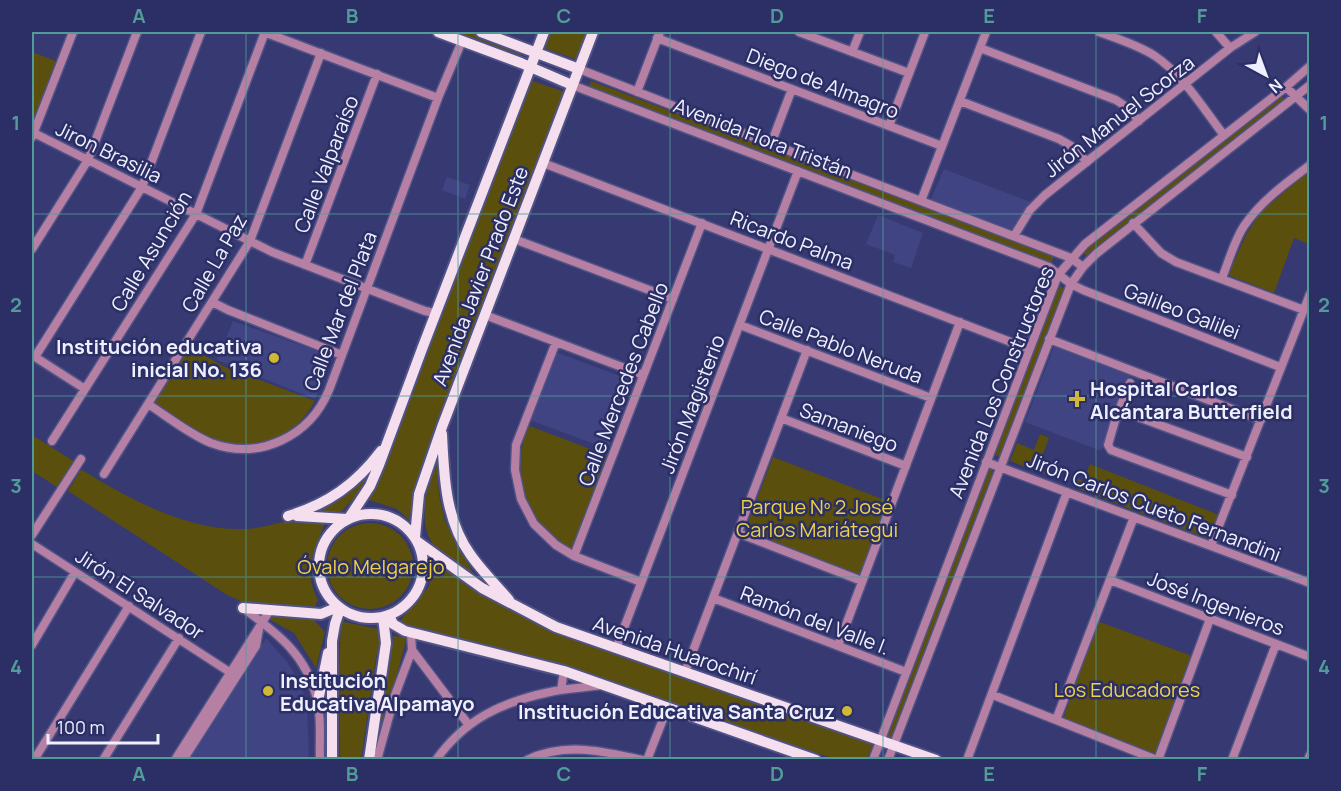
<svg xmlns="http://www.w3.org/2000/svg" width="1341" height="791" font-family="Manrope,sans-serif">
  <rect width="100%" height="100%" fill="#363972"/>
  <path fill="#404482" d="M944,169L1033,203L1013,233L930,201Z
    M447,177L470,185L465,199L442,190Z
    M878,215L923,233L911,268L893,262L895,255L866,244Z
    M233,321L331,356L315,399L217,360Z
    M1054,347L1130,376L1101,451L1025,422Z
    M556,352L633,381L608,449L530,420Z
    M266,638L287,662L299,681L307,701L309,759H189Z"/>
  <path fill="#5b4f0d" d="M450,32H469L522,51L520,58Z
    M550,32H589L578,60L544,48Z
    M32,52L56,61L32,126Z
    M529,80L566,92L413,492L410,521L397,509L369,500C383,476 391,449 400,422Z
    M591,81L1054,257L1049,266L587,89Z
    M1280,94L1285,101L1152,204L1088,258L1082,252Z
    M1309,170V244L1294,238L1274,293L1228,275L1246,235L1260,213Z
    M1058,285L1065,289L1000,455L996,456L994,452Z
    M190,347L223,366L315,401C293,441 251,455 209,438C191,431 171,413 155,402Z
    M527,425L611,457L574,551C519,521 512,482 527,425Z
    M1040,434L1049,438L1038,467L1059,474L1057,479L1010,461L1017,443L1034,450Z
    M32,435L75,462L57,487L32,471Z
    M773,457L890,502L861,577L744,533Z
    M437,464L439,495L445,521L475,577C460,567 440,557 431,541C418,518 427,486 437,464Z
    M1090,464L1219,515L1209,539L1073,487L1076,478L1084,481Z
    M991,468L993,472L892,737H886L987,471Z
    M82,470C130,499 185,530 242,529C257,529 269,525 283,522C297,520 312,522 325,523C314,552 302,568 318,600L313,610L249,605L227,595L68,491L80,471Z
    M369,472L358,494L342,511L321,515L323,509L351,490Z
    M327 566a43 43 0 1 1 86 0a43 43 0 1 1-86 0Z
    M430,556L498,603L567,638L874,743L867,759H835L518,656L408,627L399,622L429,586L431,569Z
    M267,613L314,620L325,632L316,668L294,633L263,616Z
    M341,621L382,630L376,658L361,759L340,760L339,670Z
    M1097,621L1192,656L1155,755L1062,722Z
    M393,636L407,637L380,737L375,736Z"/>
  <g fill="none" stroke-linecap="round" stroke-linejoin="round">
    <defs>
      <path id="minor" d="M264,32L438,98
        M799,32L909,73
        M1099,32C1118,39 1138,45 1155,56C1183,75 1203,108 1223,134
        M1216,32L1230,48
        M657,38L942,146
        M980,48L1116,100L1128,108L1139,121
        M852,52L860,32
        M579,69L771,144L1071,258L1083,267
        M572,85L1049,267L1071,284L1083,290L1280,367
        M1286,87L1310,110
        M637,92L660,32
        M960,101L1059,139L1073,147L1087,162
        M889,126L925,32
        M34,133L272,252L425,311L435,313
        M32,137L73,32
        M771,144L792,89
        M543,163L1029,349
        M921,201L986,32
        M1133,223L1161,253L1176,262L1304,310
        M1014,236L1030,210L1045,195L1230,48L1255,32
        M514,239L673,299
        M32,249L88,160L137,32
        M305,265L377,74
        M1222,278C1229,261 1234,241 1244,226C1261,201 1286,183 1310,165
        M212,302L228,310L342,355
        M485,315L643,375
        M740,325L931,398
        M1049,339L1261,420
        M556,342L516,445L515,470L521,499L534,524L556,545L574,556L641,582
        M32,355L85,389
        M35,357L142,187L201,32
        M148,404C168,417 189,434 211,443C260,461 310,436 329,390L438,98L462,41
        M1119,410L1130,383
        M781,418L906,466
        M52,441L196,214L265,32
        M986,462L1310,583
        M104,474L250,241L321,53
        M1232,495L1111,450L1108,445L1117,414L1119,410L1247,457
        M738,533L862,581
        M32,535L81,459
        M32,544L231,673
        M1211,546L1310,294
        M574,556L702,223
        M1110,580L1310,657
        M713,598L906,672
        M243,608C278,634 306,654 317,699C322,717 319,741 320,760
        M32,645L75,572
        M838,646L960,322
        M616,649L798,171
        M412,650L468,724
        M685,672L807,350
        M561,690L564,671
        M993,695L1157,760
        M1056,720L1134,517
        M34,760L129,606
        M103,760L179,638
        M175,760L270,610
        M183,760L256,646L259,629
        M377,760L395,695L412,650L411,633
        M436,760C465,719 502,702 550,692C567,688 584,688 601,685
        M527,760C564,742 604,751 642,760
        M647,760L667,709
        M873,760L1058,275L1085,244L1286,87L1310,66
        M888,760L1071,284L1083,267L1096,254L1310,85
        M967,760L1067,492
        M1158,760L1210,619
        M1232,760L1276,644
        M1308,760L1310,755"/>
      <path id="major" d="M438,32L521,63L572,85
        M481,32L579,69
        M442,434C444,475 445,519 470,554C481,570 496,585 509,600
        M319 566a52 52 0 1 1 104 0a52 52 0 1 1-104 0Z
        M288,516C328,504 356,484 381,451
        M297,516L347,519
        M349,518L370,486L379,465L422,349L544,32
        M415,537L419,494L442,427L593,32
        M418,542L482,588L556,627L936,760
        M243,608L321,614L338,607
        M389,615L393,624L405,631L564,671L816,760
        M318,701L328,653
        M332,760V641L335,624L340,609
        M369,760L386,643L383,617"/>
    </defs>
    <use href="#minor" stroke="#505386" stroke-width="11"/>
    <use href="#major" stroke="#505386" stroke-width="14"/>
    <use href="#minor" stroke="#b680a5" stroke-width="8"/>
    <use href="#major" stroke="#f5deed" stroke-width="10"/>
  </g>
  <path fill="none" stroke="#529b99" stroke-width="1.5" stroke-opacity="0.55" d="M246,32V760M458,32V760M670,32V760M883,32V760M1096,32V760M32,214H1310M32,396H1310M32,577H1310"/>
  <g fill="#d0b837" stroke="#2c2f66" stroke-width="2">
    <circle cx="274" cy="358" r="6"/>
    <path d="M1074 390h6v6h6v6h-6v6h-6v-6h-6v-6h6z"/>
    <circle cx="268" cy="691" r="6"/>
    <circle cx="847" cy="711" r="6"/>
  </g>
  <g text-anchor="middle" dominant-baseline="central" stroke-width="5" stroke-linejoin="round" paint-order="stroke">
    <g font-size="20" fill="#eef0fe" stroke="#2c2f66">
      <text transform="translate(823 83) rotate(21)">Diego de Almagro</text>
      <text transform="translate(1119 116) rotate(-38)">Jirón Manuel Scorza</text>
      <text transform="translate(763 138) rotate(21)">Avenida Flora Tristán</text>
      <text transform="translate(109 152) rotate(26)">Jiron Brasilia</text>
      <text transform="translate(326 164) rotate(-69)">Calle Valparaíso</text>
      <text transform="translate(792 240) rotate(21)">Ricardo Palma</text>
      <text transform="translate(151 251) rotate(-59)">Calle Asunción</text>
      <text transform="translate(214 263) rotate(-60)">Calle La Paz</text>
      <text transform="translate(480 276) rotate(-69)">Avenida Javier Prado Este</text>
      <text transform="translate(340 311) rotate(-69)">Calle Mar del Plata</text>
      <text transform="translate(1182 311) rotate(21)">Galileo Galilei</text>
      <text transform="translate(841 346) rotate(21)">Calle Pablo Neruda</text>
      <text transform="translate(1001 382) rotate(-68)">Avenida Los Constructores</text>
      <text transform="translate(623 384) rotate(-69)">Calle Mercedes Cabello</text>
      <text transform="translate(692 404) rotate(-69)">Jirón Magisterio</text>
      <text transform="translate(849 427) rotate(21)">Samaniego</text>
      <text transform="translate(1154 507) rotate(21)">Jirón Carlos Cueto Fernandini</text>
      <text transform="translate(140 594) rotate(33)">Jirón El Salvador</text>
      <text transform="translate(1216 603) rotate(21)">José Ingenieros</text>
      <text transform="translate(815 620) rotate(21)">Ramón del Valle I.</text>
      <text transform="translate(675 650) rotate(19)">Avenida Huarochirí</text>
    </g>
    <g font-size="20" font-weight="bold" fill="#eef0fe" stroke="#2c2f66" text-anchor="end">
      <text x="262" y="346">Institución educativa<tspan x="262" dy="23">inicial No. 136</tspan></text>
      <text x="1090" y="388" text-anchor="start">Hospital Carlos<tspan x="1090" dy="23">Alcántara Butterfield</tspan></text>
      <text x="280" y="680" text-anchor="start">Institución<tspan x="280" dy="23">Educativa Alpamayo</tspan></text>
      <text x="835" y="711">Institución Educativa Santa Cruz</text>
    </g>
    <g font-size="20" fill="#edd246" stroke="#2c2f66">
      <text x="817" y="506">Parque Nº 2 José<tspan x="817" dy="23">Carlos Mariátegui</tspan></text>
      <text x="371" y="566">Óvalo Melgarejo</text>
      <text x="1127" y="689">Los Educadores</text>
    </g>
  </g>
  <rect width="1341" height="791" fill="none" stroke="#2c2f66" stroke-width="66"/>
  <g transform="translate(1266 75) rotate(139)" stroke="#2c2f66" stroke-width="4.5" paint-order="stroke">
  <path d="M0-4.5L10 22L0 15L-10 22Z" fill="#eef0fe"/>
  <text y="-9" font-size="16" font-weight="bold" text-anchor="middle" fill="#eef0fe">N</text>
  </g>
  <path d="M48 734v9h110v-9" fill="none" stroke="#eef0fe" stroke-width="3"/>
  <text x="57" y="734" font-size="18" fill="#eef0fe" stroke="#2c2f66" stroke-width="4.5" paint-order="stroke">100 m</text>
  <rect x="33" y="33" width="1275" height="725" fill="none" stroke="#529b99" stroke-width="2"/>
  <g font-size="20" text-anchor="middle" font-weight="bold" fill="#529b99">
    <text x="139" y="23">A</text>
    <text x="352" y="23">B</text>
    <text x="564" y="23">C</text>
    <text x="777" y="23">D</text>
    <text x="989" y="23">E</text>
    <text x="1202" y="23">F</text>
    <text x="16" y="130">1</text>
    <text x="1324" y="130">1</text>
    <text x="16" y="312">2</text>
    <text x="1324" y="312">2</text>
    <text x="16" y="493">3</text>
    <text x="1324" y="493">3</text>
    <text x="16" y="674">4</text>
    <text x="1324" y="674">4</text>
    <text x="139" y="781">A</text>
    <text x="352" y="781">B</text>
    <text x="564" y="781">C</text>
    <text x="777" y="781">D</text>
    <text x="989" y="781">E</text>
    <text x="1202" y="781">F</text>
  </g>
</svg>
